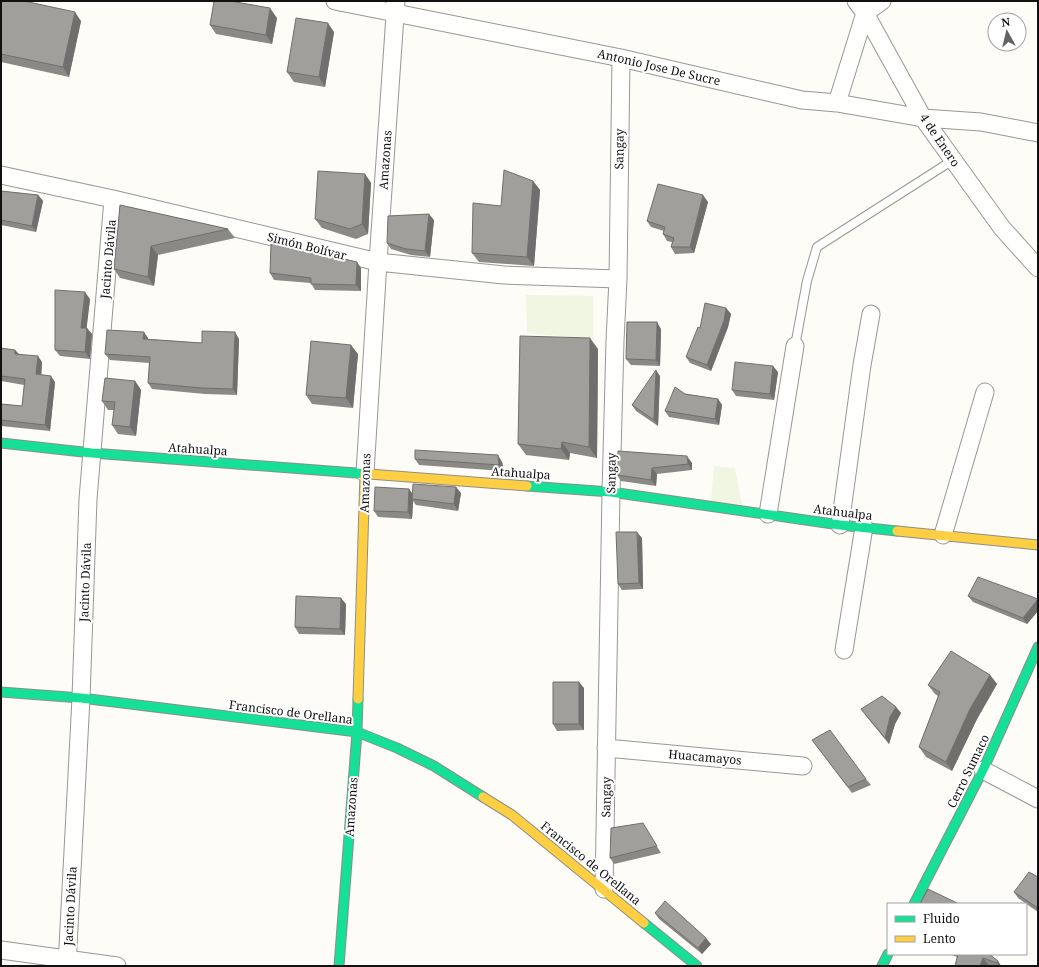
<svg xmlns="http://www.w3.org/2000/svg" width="1039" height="967" font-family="'Noto Serif',serif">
  <rect width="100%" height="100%" fill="#fdfcf7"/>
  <path fill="#f0f6e1" d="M526,295L593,296V339L527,333Z
    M714,466L735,468L742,505L711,501Z"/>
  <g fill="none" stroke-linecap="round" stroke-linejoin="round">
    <defs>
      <path id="lane" d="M795,346L807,281L817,247L953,160"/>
      <path id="street" d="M335,1L621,58L802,100L837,103L923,118L981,122L1038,133
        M856,1L865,13L923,118L1002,228L1038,268
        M837,103L865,13L882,1
        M1,175L113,199L378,262L504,275L618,279
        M365,473L378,262L396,1
        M768,514L795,346
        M840,525L862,365L871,314
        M943,535L985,392
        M844,650L864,527
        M606,748L803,766
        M983,770L1038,799
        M604,889L611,492L615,341L618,279L621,58
        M1,950L117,966
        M67,966L81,698L88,499L113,199"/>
      <path id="fast" d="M1,443L92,453L369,474
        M527,486L611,492L840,525L897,531
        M1,692L81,698L357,732L397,748L434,766L483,797
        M914,904L983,770L1038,647
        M644,923L697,966
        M339,966L357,732L358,699
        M882,966L888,954"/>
      <path id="slow" d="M369,474L527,486
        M897,531L1038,545
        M358,699L365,473
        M483,797L512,815L644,923"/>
    </defs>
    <use href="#lane" stroke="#979795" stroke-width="10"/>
    <use href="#street" stroke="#979795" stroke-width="19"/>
    <use href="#fast" stroke="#8e8d8b" stroke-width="11"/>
    <use href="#slow" stroke="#8e8d8b" stroke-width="11"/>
    <use href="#lane" stroke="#fffffe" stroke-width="8"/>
    <use href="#street" stroke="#fffffe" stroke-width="17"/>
    <use href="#fast" stroke="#16e098" stroke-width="9"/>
    <use href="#slow" stroke="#ffcf43" stroke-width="9"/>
  </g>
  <path fill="#8a8986" d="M1,1L81,21L69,77L1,62Z
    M277,18L272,44L216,34L210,25Z
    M334,32L325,87L294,82L287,72Z
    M365,174L371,183L368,234L356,239L322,228L315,219Z
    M533,181L540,190L534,266L479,262L472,253L501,206Z
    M1,191L38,195L43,201L36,232L1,225Z
    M708,202L694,253L675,254L671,247L672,242L667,241L663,234L664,231L651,227L647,221Z
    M120,205L228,229L235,238L158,255L154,286L120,278L114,269Z
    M434,220L430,257L411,255L391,249L387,243Z
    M361,268V291L315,290L311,283L274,280L270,273Z
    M90,299L86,328L92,334L90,359L60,356L55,350Z
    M726,308L731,314L728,327L711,371L690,363L686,357L700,328Z
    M661,329L660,366L631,365L626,359Z
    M148,338V339L202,343L239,339L237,395L205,394L152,389L148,383L149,363L110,360L105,354Z
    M1,348L15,350L19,354L42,362L41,375L55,382L50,431L1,426V404L22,406L24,385L1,381Z
    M598,349L597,458L570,453L569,460L526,455L518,444Z
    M358,354L353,408L312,404L306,395Z
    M778,372L774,400L736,396L732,390Z
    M660,376L658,426L636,411L632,405Z
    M135,381L141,390L136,436L118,434L112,425L114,410H108L102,401Z
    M685,394L718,399L722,405L719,425L669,417L665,411Z
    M618,451L692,463V470L657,474L656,486L621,481L617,475Z
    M415,459L502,462L504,471L419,465Z
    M409,489L412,493H461L458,511L416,505L413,501L412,519L378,517L374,511Z
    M642,538L643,589L622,590L618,584Z
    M968,596L1038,599V611L1027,624L973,602Z
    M346,604L345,635L299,634L295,627Z
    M990,675L997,684L977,719L952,771L926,757L919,747L938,696L935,694L928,685Z
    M584,688V730L557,731L553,724Z
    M896,707L901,713L895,724L889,744L866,716L861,709Z
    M812,740L866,779L871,785L852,793Z
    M647,830L661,853L614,864L610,858Z
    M1038,877V912L1018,898L1014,892Z
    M655,913L711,944L702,954L659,919Z
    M949,954H989L998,961L1001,966H955L957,957Z"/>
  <path fill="#716f6d" d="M270,8L277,18L272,44L266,35Z
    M75,12L81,21L69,77L63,67Z
    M328,23L334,32L325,87L319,77Z
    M365,174L371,183L368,234L362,224Z
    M533,181L540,190L534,266L527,257Z
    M38,195L43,201L36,232L32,226Z
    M703,195L708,202L694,253L690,247Z
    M429,214L434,220L430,257L425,251Z
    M151,246L158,255L154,286L148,277Z
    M357,262L361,268V291L356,285Z
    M85,292L90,299L86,334L81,328Z
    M726,308L731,314L728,327L711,371L707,365Z
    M657,322L661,329L660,366L656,360Z
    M87,328L92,334L90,359L85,352Z
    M144,332L148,338V345L143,339Z
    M235,332L239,339L237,395L233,389Z
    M590,338L598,349L597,458L589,447Z
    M351,345L358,354L353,408L346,398Z
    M15,350L20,356L15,354Z
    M38,356L42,362L41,381L36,374Z
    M773,366L778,372L774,400L770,394Z
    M656,370L660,376L658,426L654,420Z
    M51,376L55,382L50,431L45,425Z
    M135,381L141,390L136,436L130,427Z
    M718,399L722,405L719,425L715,419Z
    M562,442L570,453L569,460L561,449Z
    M498,455L502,462L504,471L499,465Z
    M687,456L692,463V470L688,464Z
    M652,468L657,474L656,486L651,480Z
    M456,487L461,493L458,511L454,504Z
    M409,489L413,495L412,499L413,501L412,519L408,512Z
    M637,532L642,538L643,589L639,583Z
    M341,598L346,604L345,635L340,629Z
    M1038,599V611L1027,624L1023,618Z
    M990,675L997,684L977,719L952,771L946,762L970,709Z
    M579,682L584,688V730L579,724Z
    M896,707L901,713L895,724L889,744L885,738L890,717Z
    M706,938L711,944L702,954L698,948Z
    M983,958L989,966H980Z
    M998,961L1001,966H999L997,963Z"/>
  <path fill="#a19f9c" stroke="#716f6d" d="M1,1H24L75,12L63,67L1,54Z
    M214,1H230L270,8L266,35L210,25Z
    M296,18L328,23L319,77L287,72Z
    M504,170L533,181L527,257L472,253L473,203L501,206Z
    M318,171L365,174L362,224L350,229L315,219Z
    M658,184L703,195L690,247H671L674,238L663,234L665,227L647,221Z
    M1,191L38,195L32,226L1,220Z
    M120,205L228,229L151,246L148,277L114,269Z
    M429,214L425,251L406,249L387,243L388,216Z
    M271,244L284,245L357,262L356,285L311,284V278L270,273Z
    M55,290L85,292L81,328H87L85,352L55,350Z
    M705,303L726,308L724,321L707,365L686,357L698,327L700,328Z
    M627,322H657L656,360L626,359Z
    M107,330L144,332L143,339L202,343V331L235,332L233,389L201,388L148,383L150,357L105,354Z
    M520,336L590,338L589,447L562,442L561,449L518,444Z
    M311,341L351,345L346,398L306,395Z
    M1,348L15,350V354L38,356L36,374L51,376L45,425L1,420V404L22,406L25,379L1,376Z
    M735,362L773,366L770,394L732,390Z
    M656,370L654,420L632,405Z
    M105,378L135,381L130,427L112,425L115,402L102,401Z
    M675,387L685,394L718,399L715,419L665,411Z
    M415,450L498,455L499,465L415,459Z
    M618,451L687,456L688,464L652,468L651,480L617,475Z
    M413,484L456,487L454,504L412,499Z
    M375,487L409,489L408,512L374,511Z
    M616,532H637L639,583L618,584Z
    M978,577L1038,599L1023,618L968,596Z
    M296,596L341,598L340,629L295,627Z
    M951,651L990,675L970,709L946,762L919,747L940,692L928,685Z
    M553,682H579V724H553Z
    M882,696L896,707L890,717L885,738L861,709Z
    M830,730L866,779L848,787L812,740Z
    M643,823L657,846L610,858L611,828Z
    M1029,872L1038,877V908L1014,892Z
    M928,889L959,904H920Z
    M665,901L706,938L698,948L655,913Z
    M958,954H989L998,961L997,963L983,958L980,966H955Z"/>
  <g text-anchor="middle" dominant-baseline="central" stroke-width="4" stroke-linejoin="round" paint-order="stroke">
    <g font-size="12" fill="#111" stroke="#fff">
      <text transform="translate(659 67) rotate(13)">Antonio Jose De Sucre</text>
      <text transform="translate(940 140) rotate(56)">4 de Enero</text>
      <text transform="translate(619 149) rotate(-89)">Sangay</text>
      <text transform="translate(385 160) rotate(-86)">Amazonas</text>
      <text transform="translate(307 246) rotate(14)">Simón Bolívar</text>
      <text transform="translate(108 259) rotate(-85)">Jacinto Dávila</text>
      <text transform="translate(198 449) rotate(4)">Atahualpa</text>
      <text transform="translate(521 473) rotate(4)">Atahualpa</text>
      <text transform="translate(611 473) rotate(-89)">Sangay</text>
      <text transform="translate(365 483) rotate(-88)">Amazonas</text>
      <text transform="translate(843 512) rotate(7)">Atahualpa</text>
      <text transform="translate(85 582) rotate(-88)">Jacinto Dávila</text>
      <text transform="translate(291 712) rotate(7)">Francisco de Orellana</text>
      <text transform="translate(705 757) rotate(5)">Huacamayos</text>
      <text transform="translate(968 771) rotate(-64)">Cerro Sumaco</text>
      <text transform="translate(606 797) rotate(-89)">Sangay</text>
      <text transform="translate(351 807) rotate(-86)">Amazonas</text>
      <text transform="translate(591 863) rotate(39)">Francisco de Orellana</text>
      <text transform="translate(70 906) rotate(-87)">Jacinto Dávila</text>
    </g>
  </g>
  <rect width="1039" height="967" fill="none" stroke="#111111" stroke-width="4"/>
  <rect x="887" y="903" width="140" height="52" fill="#ffffff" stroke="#a0a0a0"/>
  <rect x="895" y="916" width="20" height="6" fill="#16e098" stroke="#a0a0a0"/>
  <text x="923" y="923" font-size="12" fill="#111111">Fluido</text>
  <rect x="895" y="936" width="20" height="6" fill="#ffcf43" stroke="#a0a0a0"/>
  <text x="923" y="943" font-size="12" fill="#111111">Lento</text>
  <g transform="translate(1007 32) rotate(352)"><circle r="19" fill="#ffffff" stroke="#a0a0a0"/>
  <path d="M0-3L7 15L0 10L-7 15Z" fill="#646362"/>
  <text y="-6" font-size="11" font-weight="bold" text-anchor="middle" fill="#111111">N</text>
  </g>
</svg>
